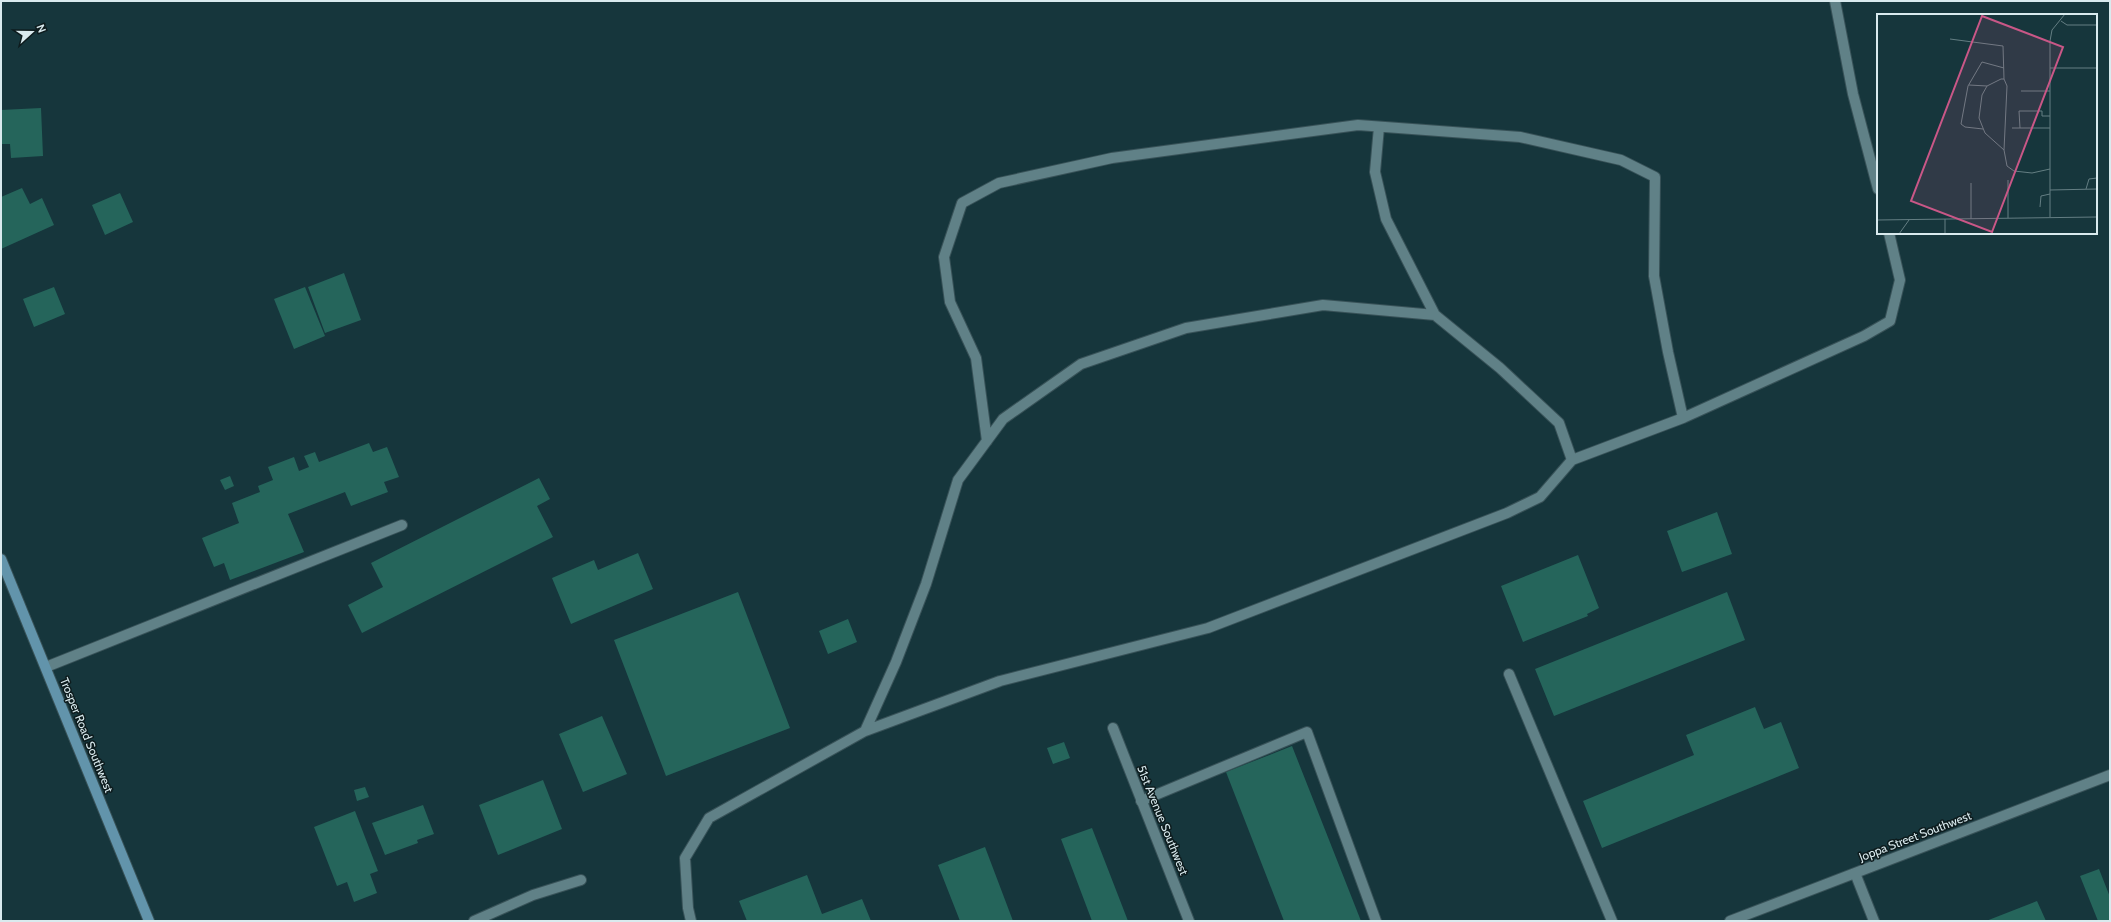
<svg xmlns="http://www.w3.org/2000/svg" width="2111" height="922" font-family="Cabin,sans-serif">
  <rect width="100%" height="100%" fill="#16363c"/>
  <path fill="#25655b" d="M41,108L43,156L11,158L10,144H1V110Z
    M22,188L30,204L42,198L54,225L1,249V197Z
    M120,193L133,222L105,235L92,205Z
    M344,273L361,320L325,333L308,287Z
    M54,287L65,314L34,327L23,299Z
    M305,287L325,336L294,349L274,299Z
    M369,443L373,452L387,447L399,477L384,482L388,492L351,506L345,492L288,514L304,552L230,580L224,563L214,567L202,538L239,523L232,503L260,492L258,486L273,480L268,467L294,457L299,471L309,467L304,456L315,452L319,462Z
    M230,476L234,486L225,490L220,480Z
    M539,478L550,499L537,506L553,537L362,633L348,605L383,587L371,563Z
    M1717,512L1732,554L1682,572L1667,531Z
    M638,553L653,589L571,624L552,578L594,560L598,570Z
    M1578,555L1599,608L1587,614L1588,616L1523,642L1501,586Z
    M738,592L790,728L666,776L614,640Z
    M1727,592L1745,640L1554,716L1535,669Z
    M848,619L857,642L828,654L819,631Z
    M1755,707L1764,729L1781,722L1799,768L1602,848L1583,801L1694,755L1686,735Z
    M602,716L627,774L583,792L559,734Z
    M1064,742L1070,758L1053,764L1047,748Z
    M1292,746L1361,921H1284L1226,772Z
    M543,780L562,829L498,855L479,805Z
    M365,787L369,797L357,801L354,790Z
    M423,805L434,834L417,840L418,843L385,855L372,823Z
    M355,811L378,871L370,874L377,893L354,902L347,882L337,886L314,827Z
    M1092,828L1128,921H1092L1061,839Z
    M985,847L1013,921H960L938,865Z
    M2099,869L2110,897V921H2098L2080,876Z
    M807,875L822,914L862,899L871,921H747L739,901Z
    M2037,901L2046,921H1986Z"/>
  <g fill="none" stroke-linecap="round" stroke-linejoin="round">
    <defs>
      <path id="lane" d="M1835,1L1853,94L1878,189
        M1379,127L1375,172L1386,219L1435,315
        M987,441L976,358L950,302L944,257L962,203L999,183L1112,158L1358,125L1520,137L1621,160L1655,177L1654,276L1668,352L1683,418
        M1572,460L1683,418L1864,336L1890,321L1900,280L1889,233
        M46,667L402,525
        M1509,674L1612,921
        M1141,801L1307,732L1376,921
        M474,921L533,895L581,880
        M691,921L688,908L685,858L709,818L865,731L1000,681L1208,628L1507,513L1540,497L1572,460L1559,423L1500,368L1435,315L1323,305L1186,328L1081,364L1003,419L958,480L926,584L896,662L865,731"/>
      <path id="street" d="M1113,728L1189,921
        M1855,873L1874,921
        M1730,921L2110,775"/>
      <path id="secondary" d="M1,559L149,921"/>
    </defs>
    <use href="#lane" stroke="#385258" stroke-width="12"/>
    <use href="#street" stroke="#385258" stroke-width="12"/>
    <use href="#secondary" stroke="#385258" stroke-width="12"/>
    <use href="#lane" stroke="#608187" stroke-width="10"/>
    <use href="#street" stroke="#608187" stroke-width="10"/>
    <use href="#secondary" stroke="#6294ab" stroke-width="10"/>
  </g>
  <g text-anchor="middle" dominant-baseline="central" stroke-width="3" stroke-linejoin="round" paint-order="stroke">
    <g font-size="12" fill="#d9eaee" stroke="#0d1b1d">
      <text transform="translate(87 735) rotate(68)">Trosper Road Southwest</text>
      <text transform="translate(1163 820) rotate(68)">51st Avenue Southwest</text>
      <text transform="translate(1915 836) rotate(-21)">Joppa Street Southwest</text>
    </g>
  </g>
  <g transform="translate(1877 14)">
    <rect width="220" height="220" fill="#16363c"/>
    <path fill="none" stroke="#647e83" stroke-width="1" d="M184,7L190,11H220M73,25L126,32L127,65M173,54H220M92,71L110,72M144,77H173M135,114H173M143,114L142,97H165V102H173M106,115L88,113L84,110L91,72L105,48L127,54M127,136L108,119L102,104L105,81L110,72L124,65H127L130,72L127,136L130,152L137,157L155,159L173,155M131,166V204M94,169V205M209,175L212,165L220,164M173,176L220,175M163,193L164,182L173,180M173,203V27L175,16L188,0M68,205V220M0,206L220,203M22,220L32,206"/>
    <path fill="#c95787" fill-opacity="0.15" stroke="#c95787" stroke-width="2" d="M105,2L186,33L115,218L34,187Z"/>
    <rect width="220" height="220" fill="none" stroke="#d9eaee" stroke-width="2"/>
  </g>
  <rect width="2111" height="922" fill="none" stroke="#d9eaee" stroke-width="4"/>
  <g transform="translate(32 32) rotate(69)" stroke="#0d1b1d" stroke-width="3" paint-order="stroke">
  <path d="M0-3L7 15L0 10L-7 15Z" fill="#d9eaee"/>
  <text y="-6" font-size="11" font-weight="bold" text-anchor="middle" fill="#d9eaee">N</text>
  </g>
</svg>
